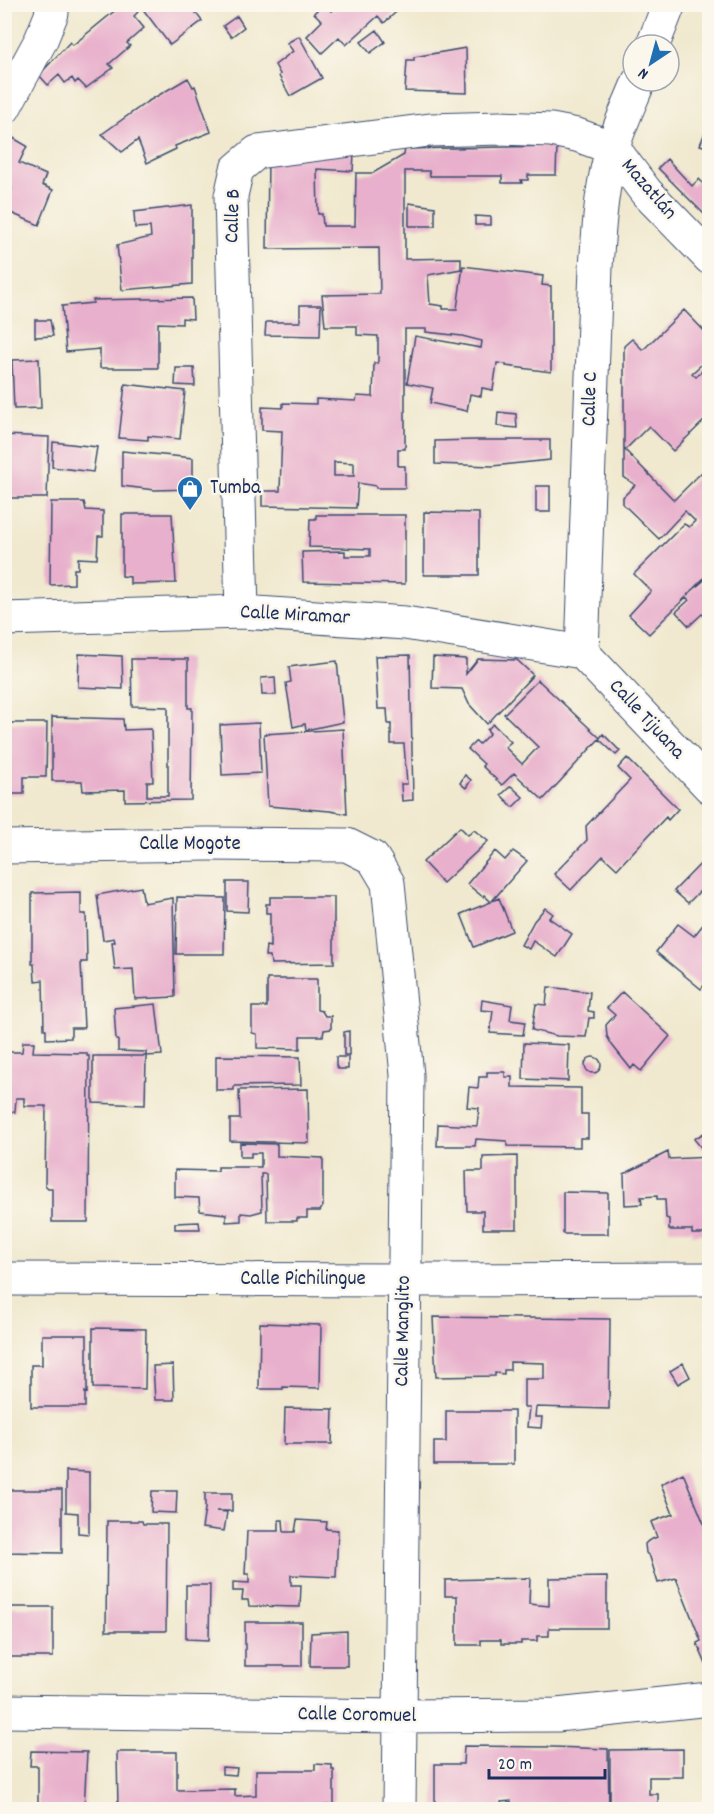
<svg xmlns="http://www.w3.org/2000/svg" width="714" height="1814" font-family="Dekko,sans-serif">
  <rect width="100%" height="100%" fill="#fbf7ec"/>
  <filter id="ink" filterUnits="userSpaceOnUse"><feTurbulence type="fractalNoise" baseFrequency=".0167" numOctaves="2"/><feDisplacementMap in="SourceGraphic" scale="12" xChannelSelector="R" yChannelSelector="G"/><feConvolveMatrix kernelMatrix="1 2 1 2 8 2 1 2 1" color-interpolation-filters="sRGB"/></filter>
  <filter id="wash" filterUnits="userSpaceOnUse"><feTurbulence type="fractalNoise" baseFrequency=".008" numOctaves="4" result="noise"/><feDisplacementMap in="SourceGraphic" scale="24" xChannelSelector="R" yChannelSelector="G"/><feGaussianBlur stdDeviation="1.35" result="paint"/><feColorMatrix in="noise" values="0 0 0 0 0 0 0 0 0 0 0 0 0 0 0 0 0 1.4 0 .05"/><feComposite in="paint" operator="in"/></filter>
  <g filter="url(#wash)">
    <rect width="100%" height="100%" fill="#f0e9cf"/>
    <g id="blocks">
      <path fill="#e8b0cc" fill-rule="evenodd" d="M123,4H132L138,12L134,16L144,28L127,43L130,46L109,64L113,68L86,88L78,80L75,83L72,78L65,83L59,75L48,85L39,75L70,42L73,45Z
        M139,4H189L202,21L170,45Z
        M323,4H326L331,11L338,4L342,6L344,4H405L384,23L378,16L346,45L339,37L322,53L307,36L322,21L314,13Z
        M237,16L244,27L231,37L223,26Z
        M377,30L385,42L370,53L361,42Z
        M299,36L322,78L290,96L279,76L280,74L275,65L293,51L287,43Z
        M466,48L467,93L405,91L407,60H414V57Z
        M188,78L193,87L195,86L211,132L175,146L176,149L147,163L138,140L122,152L102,134L147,102Z
        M709,122H710V148L700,145Z
        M8,135L27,146L19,163L46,175L42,185L53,190L39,225L4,210L12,189L9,181L4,179V142Z
        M557,146L556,175H528V180H521L522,183H502V176H430L429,171H405V259L461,258V269L428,275L430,304L443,306V309H457L463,266L543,276L542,285L551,286V372L506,366V364L497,363L493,390L482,388L481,396L470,394L467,411L430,403L433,388L407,383L415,336L481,348L482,341L462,336L426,332V329H405V449H398V466H405V488H376V486L358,483L356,508L262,506V491H280L282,431L262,430V407L283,408V403L316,404V399L356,401L357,396L373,397L374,363H378V336L357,335V326H325L322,295L380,294L379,248L267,249L268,156L354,153L353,171L317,169L318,214H322L323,226H355L356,173H373L404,155L405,149ZM334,462L354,463V476H334Z
        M667,159L692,186L699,179L710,190V220L658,168Z
        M409,203L435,207V226H409Z
        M192,205V284L122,290L117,245L151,237L150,227L135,228L134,212Z
        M475,216L491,217V225H475Z
        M192,298L193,319L182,318V324L158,323V368H100V349L66,352L62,306L93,303V300Z
        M300,305H321L320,336L265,335L266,322H300Z
        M684,310L710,337V357L692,373L696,377L710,363V415L673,451L649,426L625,450L674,500L710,464V528L706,532L710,536V572L687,595L710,575V621L702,614L689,626L676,612L689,600L686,597L649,634L629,615L651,591L634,574L684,524L689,527L695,521L685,511L659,539L623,504V497L635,485L624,477V346L632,339L643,350Z
        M35,320H50L53,336L35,337Z
        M39,359L41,408L14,409L12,360Z
        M176,368H194L195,386L175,385Z
        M125,384L185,391L180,439L148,436V440L119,438Z
        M498,412L516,414L517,428L497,426Z
        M4,435L49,437L47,498H4Z
        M476,440H550V460L492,466L435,464V441Z
        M53,442L97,447L93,472L52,467Z
        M122,451L193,458V489L155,490L122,486Z
        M536,486H550V512H536Z
        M51,502H84L86,510L103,511V536H98L97,559L78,558V569H74V584L50,585Z
        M424,512L479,513V575H424Z
        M122,514H172L176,583L130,584V577L122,576Z
        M316,515H405V584L303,582L302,552L345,551V556H370V549L309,547L310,519H316Z
        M79,654L122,656L123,689L78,687Z
        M410,655L413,800L402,801L401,784H407L404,744H391V724H388L387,709H378L375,656Z
        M433,657L466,659V674L478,659L517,660L533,675L487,724L469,704L462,689L432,688Z
        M131,659H188V708H192L191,800L125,801V790L83,791L82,781H52V717L123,719L124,730L151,729L153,782H147V796H168V707L132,706Z
        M337,661L343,722L306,730L305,724L293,727L286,683L291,682L289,667Z
        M275,677L276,695H262L261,678Z
        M538,680L600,738L603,734L620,751L616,755L599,739L543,800L514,773L502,785L482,766L484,764L468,749L476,741L479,744L490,733L487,730L493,724L511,742L505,747L522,764L538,747L504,714Z
        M4,723H47L46,777H24V794H4Z
        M259,723L261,773L222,775L220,725Z
        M343,729L347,814L330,811L268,806L264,734Z
        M627,758L678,809L668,820L666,817L617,869L603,856L571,890L554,874L587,840L586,826L630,780L618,768Z
        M465,775L471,780L466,788L460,783Z
        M511,786L523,797L513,807L501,795Z
        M460,827L468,835L474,830L488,841L443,883L423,862Z
        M495,851L505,860L513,851L527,861L492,901L499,898L512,931L474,947L461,914L491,902L484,895L483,897L467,884Z
        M710,854V881L688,903L674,891Z
        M227,882H249L248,912L227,911Z
        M141,887L144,903L173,898L175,997L135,999L133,969L115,970L112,942H115L114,938L103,940L97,895Z
        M81,892V914H86L87,962H81L84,1028H71V1038L46,1039V1029H44L43,980L35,981L34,964H32V893Z
        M177,897L225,898L224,954H176Z
        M270,897H334V963L271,964L270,956H265L266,946L270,947V913H266V904H270Z
        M545,908L553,914L549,918L572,934L557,957L533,941L529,949L521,945L534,921Z
        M710,916V978L701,989L656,952L678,924L694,936Z
        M267,979H317V1010L322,1011L325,1016H331V1029L324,1030L323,1036H300V1049L257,1048V1034L252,1033V1007H267Z
        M548,987L590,992L588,1011L594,1012V1018H589L586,1037L557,1036L532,1030L536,1004L546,1005Z
        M622,992L670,1036L641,1071L634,1065L631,1069L612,1045L607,1036L606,1025L615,1015L607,1008Z
        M482,1000L512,1005L510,1020L525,1022L523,1035L490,1033L493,1011L481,1010Z
        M156,1004L162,1055L146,1056V1052L118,1051V1040H116L114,1008Z
        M349,1031V1055H344V1032Z
        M23,1042H34L33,1052L87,1053V1056H89L88,1222H52V1188H48L45,1185L46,1106H24V1098H16L15,1112H4V1052H22Z
        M524,1043L569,1045L568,1081L523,1079Z
        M93,1056H146L145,1105L93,1103Z
        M216,1056L300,1057L301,1085L234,1086V1090H216Z
        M585 1065a8 8 0 1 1 16 0a8 8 0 1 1-16 0Z
        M336,1057H348V1069H339L336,1066Z
        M487,1072H505V1077H512V1087L581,1088V1114H588V1138H580V1147L507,1146V1141L476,1139L475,1146H437L438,1124L477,1126L479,1108L467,1107L469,1087L478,1088L479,1077H487Z
        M308,1089L309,1143L230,1141V1119H240L239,1090Z
        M704,1133L710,1138V1143L703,1150L694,1139Z
        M240,1143L277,1144V1156L323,1158V1206L320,1211H307V1218H297V1221H267L266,1174H261L262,1211L251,1214L241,1213V1221L226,1222V1214L200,1211L199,1198L175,1197V1170L218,1171V1167H261V1153H251V1157H240Z
        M668,1152L669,1159L710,1157V1234H692V1230H669V1219L666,1218L665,1199H657V1196L641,1197L642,1204L625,1205L624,1174Z
        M517,1156V1229H483V1211H467L466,1171H483V1157Z
        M563,1192L608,1193V1234H563Z
        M199,1222L200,1229H175V1223Z
        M433,1317L610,1319L609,1409L536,1407L535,1417H542L541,1428L527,1427L529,1407H524V1379H544V1363L510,1362V1370H504V1374L495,1373V1376L436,1377Z
        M260,1323L321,1325L320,1388L283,1387V1389H259Z
        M93,1328L146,1329L145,1389L93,1388Z
        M42,1335H87V1393L85,1392V1407H31V1365H42Z
        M683,1363L690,1377L678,1384L670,1371Z
        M173,1365L174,1400H155L153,1366Z
        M285,1408L333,1409L332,1444H284Z
        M446,1411H514V1464H434V1442H446Z
        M66,1471L89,1472V1534L78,1533V1513L66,1512Z
        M683,1473L707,1531L705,1532L710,1544V1664H706L697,1643L701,1641L676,1578L658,1583L650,1557L646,1553L645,1544L648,1541L657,1537L651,1522L673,1514L661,1484Z
        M4,1490H62V1553L4,1552Z
        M152,1491H177L176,1513L151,1512Z
        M205,1493H232V1511H216L227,1512L224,1531L202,1528L205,1509Z
        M279,1520H283L284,1532H295L297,1520L327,1522L326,1529L338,1530L336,1577L291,1575V1585H301L300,1607L249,1606L248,1600H242L243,1591H233V1582L249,1583V1574H245L247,1531H279Z
        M107,1521H142L143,1524H167L166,1631H106Z
        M607,1577V1628H549V1636H537V1641H521V1644H501V1640H481V1645H457V1596H445V1580L530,1578L529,1604L549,1606V1578Z
        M186,1585H210L209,1640L186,1639Z
        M4,1607H53V1657H4Z
        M245,1622H302V1666H245Z
        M347,1631V1666H310L311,1633Z
        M464,1746L554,1747L608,1749L609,1809H511V1801L501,1802L502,1809H435V1764H463Z
        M683,1749V1777H649V1794H658V1809H649V1804L610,1805V1750Z
        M31,1751L87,1752L84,1809H38V1766H30Z
        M117,1752H177V1790L235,1789V1796L256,1795V1770H315V1764L332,1765V1770H334V1805L316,1806V1809H118Z
        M222,1767L237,1768L236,1775L222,1774Z"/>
    </g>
  </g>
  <g filter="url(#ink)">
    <use href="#blocks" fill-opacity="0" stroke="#3b4b6f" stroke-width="1.5"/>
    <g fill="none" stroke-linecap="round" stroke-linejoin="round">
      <defs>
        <path id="street" d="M653,45L669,4
          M4,108L41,40L52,13L51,4
          M613,148L646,192L710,258
          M242,612L231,196L237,169L257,152L430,130L500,128L551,130L577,135L613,148
          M4,619L242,612L405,623L582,652
          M582,652L596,267C599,227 601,185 613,147C620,124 630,103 639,81
          M582,652L710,787
          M4,847L209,844L347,845L373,858L388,883L407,1075L399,1810
          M4,1279L405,1280L710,1279
          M4,1711L399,1716L557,1715L710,1699"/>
      </defs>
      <use href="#street" stroke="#3b4b6f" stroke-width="35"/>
      <use href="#street" stroke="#fff" stroke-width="33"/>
    </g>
  </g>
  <defs>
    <symbol id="shop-pin" viewBox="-11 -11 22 30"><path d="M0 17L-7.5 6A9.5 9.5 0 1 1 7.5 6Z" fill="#1f6fb2" stroke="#fbf7ec"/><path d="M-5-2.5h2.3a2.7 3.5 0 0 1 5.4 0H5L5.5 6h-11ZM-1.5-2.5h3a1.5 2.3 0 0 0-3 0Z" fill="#fff"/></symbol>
  </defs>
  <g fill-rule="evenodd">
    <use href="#shop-pin" x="175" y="474" width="30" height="40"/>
  </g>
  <g text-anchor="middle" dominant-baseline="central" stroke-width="5" stroke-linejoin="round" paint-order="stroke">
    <g font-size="21" fill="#1b2f5e" stroke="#fbf7ec">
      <text transform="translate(648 190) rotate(49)">Mazatlán</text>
      <text transform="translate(234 216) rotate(-88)">Calle B</text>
      <text transform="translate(591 399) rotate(-88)">Calle C</text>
      <text transform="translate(295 616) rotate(3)">Calle Miramar</text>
      <text transform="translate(646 720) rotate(47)">Calle Tijuana</text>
      <text x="190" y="845">Calle Mogote</text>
      <text x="303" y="1280">Calle Pichilingue</text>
      <text transform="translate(404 1331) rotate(-89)">Calle Manglito</text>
      <text transform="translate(357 1716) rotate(1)">Calle Coromuel</text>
    </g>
    <g font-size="21" fill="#1b2f5e" stroke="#fbf7ec" text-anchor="start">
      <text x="210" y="489">Tumba</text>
    </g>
  </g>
  <rect width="714" height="1814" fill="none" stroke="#fbf7ec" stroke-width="24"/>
  <g transform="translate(651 63) rotate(216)"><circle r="28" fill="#fbf7ec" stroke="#a1a7b3" stroke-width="1.5"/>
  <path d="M0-4.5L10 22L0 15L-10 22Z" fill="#1f6fb2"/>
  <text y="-9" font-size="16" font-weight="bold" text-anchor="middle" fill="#1b2f5e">N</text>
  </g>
  <path d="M489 1769v9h116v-9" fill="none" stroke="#1b2f5e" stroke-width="3"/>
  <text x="498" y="1769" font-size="18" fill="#1b2f5e" stroke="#fbf7ec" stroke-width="4.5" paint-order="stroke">20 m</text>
</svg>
